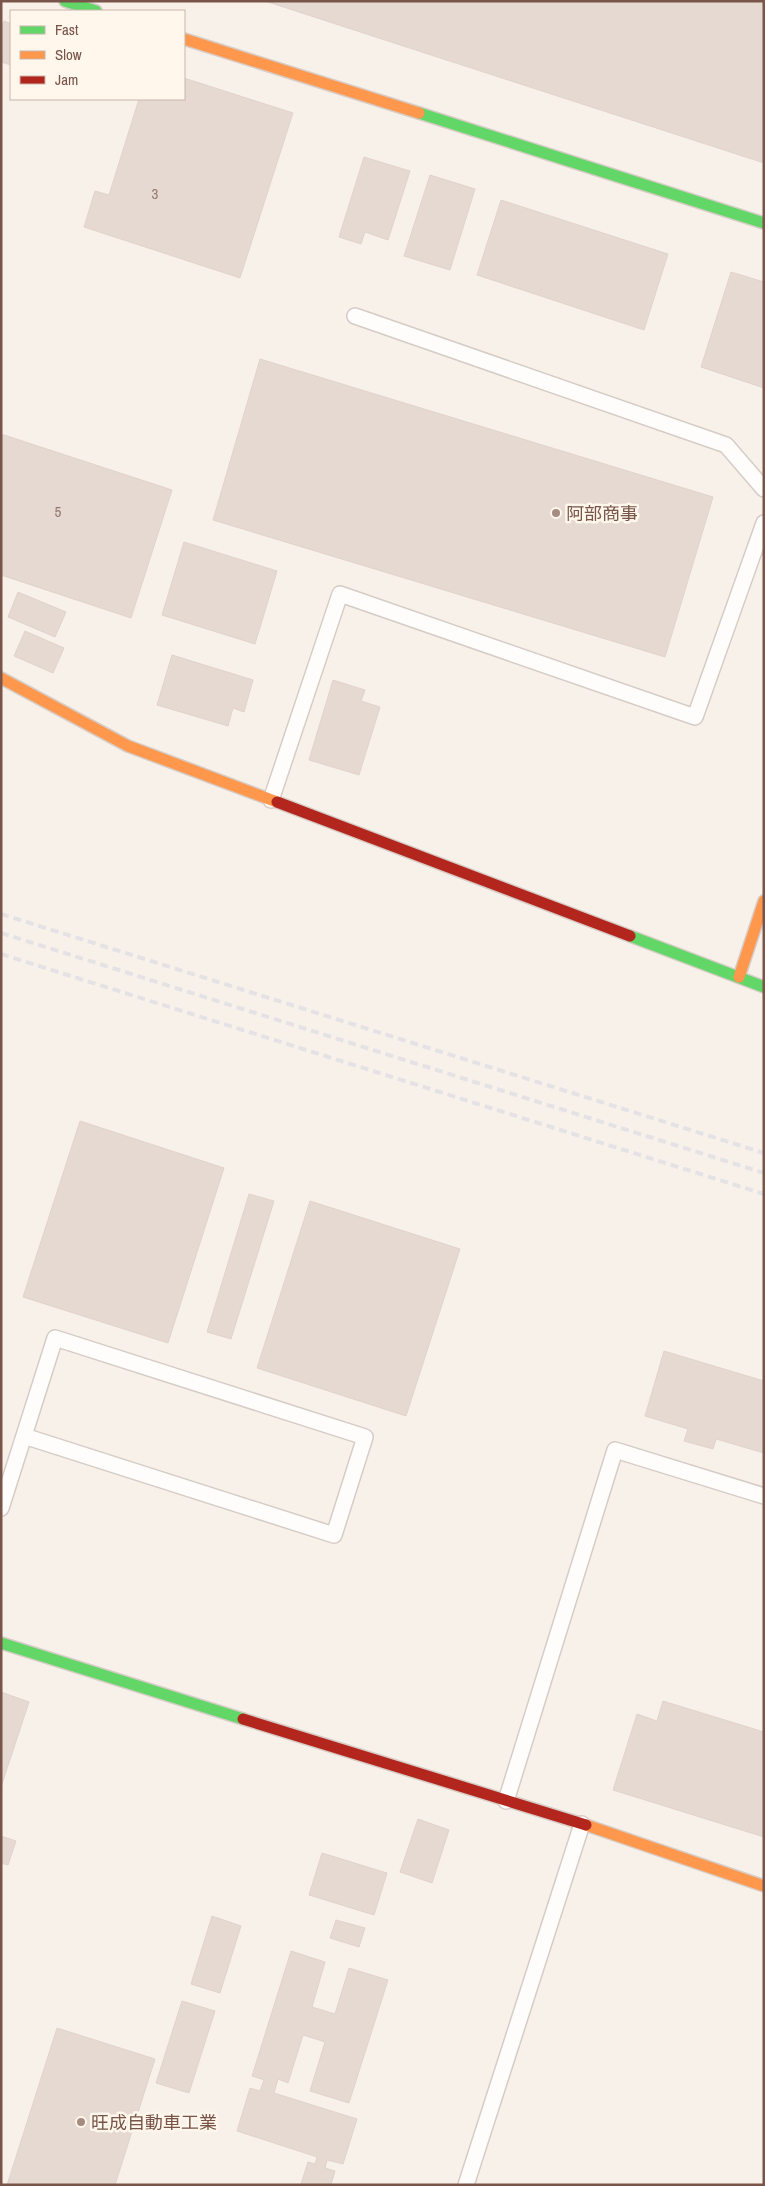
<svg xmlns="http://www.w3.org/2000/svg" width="765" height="2186" font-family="'Archivo Narrow','Noto Sans JP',sans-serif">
  <rect width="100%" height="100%" fill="#f8f1ea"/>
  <path fill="#e5d9d1" stroke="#e1d3cc" d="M265,1H764V163L431,55Z
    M4,21L11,24V65L1,62V29Z
    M184,78L293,113L240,278L84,227L95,191L109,195L139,99H184Z
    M364,157L410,171L388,240L365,232L361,244L339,237Z
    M430,175L475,189L450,270L404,256Z
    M501,200L668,254L644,330L477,275Z
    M731,272L764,282V388L701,367Z
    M260,359L713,497L665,657L213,520Z
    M1,434L172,490L131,618L1,575Z
    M184,542L277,571L255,644L162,615Z
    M18,592L66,612L55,637L8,617Z
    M25,631L64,648L53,673L14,656Z
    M172,655L253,680L244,712L233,708L228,726L157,705Z
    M333,680L365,690L361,701L380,707L359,775L309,760Z
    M80,1121L224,1168L168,1343L23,1297Z
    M249,1194L274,1201L231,1339L207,1332Z
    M310,1201L460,1249L406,1416L257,1368Z
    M664,1351L764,1381V1453L716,1439L713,1449L684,1441L688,1429L645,1416Z
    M1,1692L29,1702L1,1787Z
    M663,1701L764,1732V1837L613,1790L637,1714L657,1721Z
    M418,1819L449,1830L432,1883L400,1872Z
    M1,1836L16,1841L8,1865L1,1863Z
    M322,1853L387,1873L374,1915L309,1895Z
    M212,1916L241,1926L220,1993L191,1984Z
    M336,1920L365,1928L359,1947L330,1938Z
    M291,1951L325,1962L312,2007L335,2014L349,1968L388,1980L349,2103L310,2091L325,2042L303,2035L288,2083L278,2079L274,2093L357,2119L343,2164L327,2160L325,2168L335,2171L331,2185L301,2184L308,2162L315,2164L317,2157L237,2131L250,2088L260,2091L264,2080L252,2076Z
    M182,2001L215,2011L189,2093L156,2083Z
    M57,2028L155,2059L115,2185H7Z"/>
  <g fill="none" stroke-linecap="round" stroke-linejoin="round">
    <defs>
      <path id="lane" d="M355,316L726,445L764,489
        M271,800L340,594L695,717L764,523
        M1,1508L55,1338L365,1437L334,1535L24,1436
        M506,1801L615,1450L764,1496
        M466,2185L582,1824"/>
      <path id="fast" d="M65,1L96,11
        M419,113L764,223
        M630,936L764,987
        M1,1643L243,1719"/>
      <path id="slow" d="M184,39L419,113
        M1,678L128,746L277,802
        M739,977L764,901
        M586,1825L764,1886"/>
      <path id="jam" d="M277,802L630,936
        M243,1719L586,1825"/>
    </defs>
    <use href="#lane" stroke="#d6ccc6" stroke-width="18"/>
    <use href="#fast" stroke="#d7cdc6" stroke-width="14"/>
    <use href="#slow" stroke="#d7cdc6" stroke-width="14"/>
    <use href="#jam" stroke="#d7cdc6" stroke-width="14"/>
    <use href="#lane" stroke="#fefdfc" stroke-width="15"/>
    <use href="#fast" stroke="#63d668" stroke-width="11"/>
    <use href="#slow" stroke="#ff974d" stroke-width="11"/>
    <use href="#jam" stroke="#b3261e" stroke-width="11"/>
    <path stroke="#e4e2e5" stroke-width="4" stroke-dasharray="8 5" stroke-linecap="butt" d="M1,914L764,1153
      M1,933L764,1173
      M1,954L764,1194"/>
  </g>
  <g fill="#a58c81" stroke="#fff6ec" stroke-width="2">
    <circle cx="556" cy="513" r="5"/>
    <circle cx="81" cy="2122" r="5"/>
  </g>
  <g text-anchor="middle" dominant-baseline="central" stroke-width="5" stroke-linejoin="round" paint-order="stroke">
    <g font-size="15" fill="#95786c">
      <text x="155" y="193">3</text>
      <text x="58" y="511">5</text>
    </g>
    <g font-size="18" fill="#785548" stroke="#fff6ec" text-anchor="start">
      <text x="566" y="513">阿部商事</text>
      <text x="91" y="2122">旺成自動車工業</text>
    </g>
  </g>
  <rect width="765" height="2186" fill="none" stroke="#785548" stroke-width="5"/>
  <rect x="10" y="10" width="175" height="90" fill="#fff6ec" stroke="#c9b6aa"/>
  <rect x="20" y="26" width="25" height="8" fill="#63d668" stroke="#c9b6aa"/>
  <text x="55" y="35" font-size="15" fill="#785548">Fast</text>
  <rect x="20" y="51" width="25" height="8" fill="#ff974d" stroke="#c9b6aa"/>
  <text x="55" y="60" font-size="15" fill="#785548">Slow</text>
  <rect x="20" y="76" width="25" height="8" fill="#b3261e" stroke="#c9b6aa"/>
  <text x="55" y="85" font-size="15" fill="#785548">Jam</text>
</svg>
